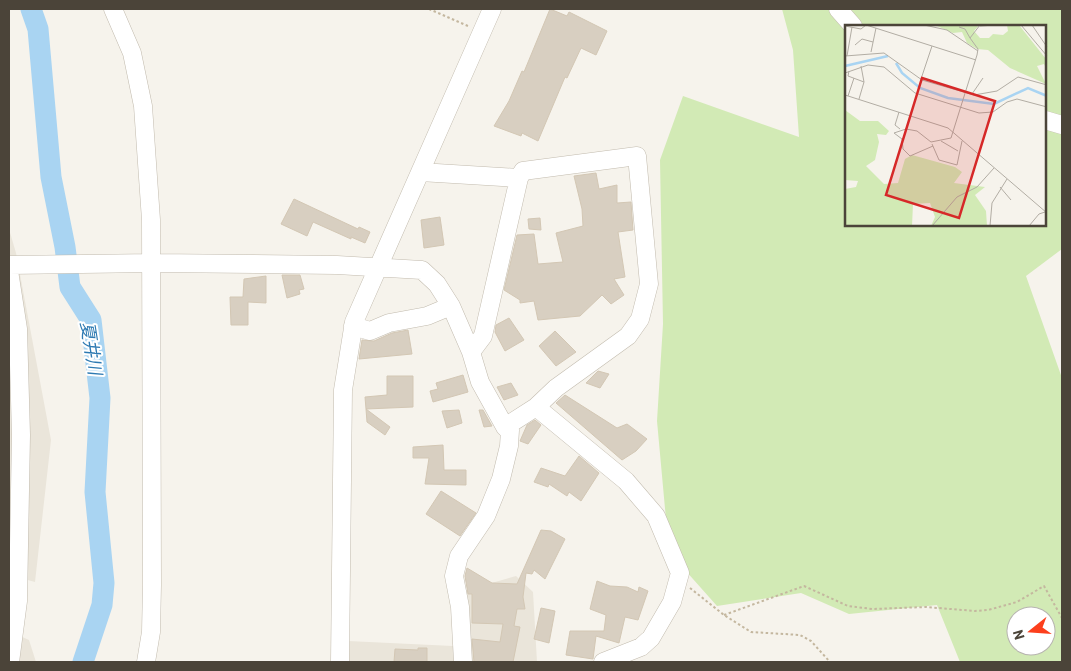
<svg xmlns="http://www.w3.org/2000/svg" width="1071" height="671" font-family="Barlow,'Noto Sans JP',sans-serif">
  <rect width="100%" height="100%" fill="#f6f3ec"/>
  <path fill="#eae5da" d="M9,229L16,253L51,440L35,582L9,575Z
    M516,576L533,592L537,662H348V641L453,646V594Z
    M9,631L29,640L36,662H9Z"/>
  <path fill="#d2eab5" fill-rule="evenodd" d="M782,9H1062V249L1026,276L1062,378V662H960L937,605L849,614L801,593L717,606L669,552L657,421L663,324L660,160L683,96L799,137L793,50ZM846,26H1045V225H846ZM1016,616H1046V646H1016Z"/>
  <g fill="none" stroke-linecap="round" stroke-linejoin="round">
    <path stroke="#a9d4f2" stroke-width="21" d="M31,9L38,29L51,177L65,247L70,287L91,320L100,398L95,492L104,583L102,605L83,662"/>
  </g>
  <path fill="#d8cfc1" stroke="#d3c7b4" d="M550,9L567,16L569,12L607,31L596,55L581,48L567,78L565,77L538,141L522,133L521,136L494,126L509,101L522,71L524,72Z
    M596,173L599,189L617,185V203L631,202L633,230L618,232L625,277L614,279L624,295L611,304L602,295L580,316L538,320L534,301L520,303V300L504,290L517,235L534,234L538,264L563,262L556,233L583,226L582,209L574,176Z
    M294,199L358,229L359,227L370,232L365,243L351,237V239L313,222L307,236L281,224Z
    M440,217L444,245L424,248L421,220Z
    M540,218L541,230L529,229L528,219Z
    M282,275H300L304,289L299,290L300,294L287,298Z
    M266,276V303L248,302V325H231L230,297H243L244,279Z
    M509,318L524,340L505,351L495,332L496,325Z
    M408,330L412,354L359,359L362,340L374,341L392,333Z
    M555,331L576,352L556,366L539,346Z
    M598,371L609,374L600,388L586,383Z
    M463,375L468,392L433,402L430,391L438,389L436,383Z
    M387,376H413V407L366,409L365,397L387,395Z
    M511,383L518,395L504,400L497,387Z
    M565,395L617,428L627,424L647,439L636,451L622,460L556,403Z
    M366,409L390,427L385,435L367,422Z
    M459,410L462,423L447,428L442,411Z
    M479,410H483L492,426L484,427Z
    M535,420L541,425L528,444L520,441L527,425Z
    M443,445L444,470H466V485L425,484L429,458H413V447Z
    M579,456L599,473L581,501L569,492L567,496L549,484L548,487L534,482L541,468L565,476Z
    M441,491L476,513L460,536L426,514Z
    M541,530L551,531L565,539L545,579L534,570L532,574L526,573L523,597L525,609H517L514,626L520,627L513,662H474L472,639L500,642L503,624L472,623V594H468L465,576L467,568L492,583L517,584Z
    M597,581L610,586L627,587L638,592L639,587L648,591L638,620L625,617L619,643L596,636L593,659L566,655L570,631H604L606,615L590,609Z
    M541,608L555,611L549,643L534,639Z
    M418,648H427V662H394L395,649L418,650Z"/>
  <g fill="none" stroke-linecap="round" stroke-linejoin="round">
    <defs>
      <path id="minor" d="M113,9L132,53L143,106L151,220L152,585L151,632L146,662
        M838,9L853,26
        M1045,120L1062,125
        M420,172L519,178L523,171L637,156L649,284L640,319L628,336L556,388L536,407L505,427
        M9,265L153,263L337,265L422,270L437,284L451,306L471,352L480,382L505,427L510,430L509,446L501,479L486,516L459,556L454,576L460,607L463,662
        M9,271L18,329L21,435L18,601L10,662
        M353,326L370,331L389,323L427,316L451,306
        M471,352L483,336L519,178
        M536,407L626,481L656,516L680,573L672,602L651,638L641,647L603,662
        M340,662L343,390L354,322L492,9"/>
    </defs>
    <use href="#minor" stroke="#c2bbae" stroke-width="19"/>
    <path stroke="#c4b79f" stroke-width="2" stroke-dasharray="2.5 2.5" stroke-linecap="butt" d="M429,9L468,26
      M690,588L724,615L751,632L800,635L811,641L830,662
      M724,615L804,586L848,606L872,609L926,607L975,611L988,610L1017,602L1044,586L1062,618"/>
    <use href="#minor" stroke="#fff" stroke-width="18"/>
  </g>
  <g text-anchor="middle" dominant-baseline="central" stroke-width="4" stroke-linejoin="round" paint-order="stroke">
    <g font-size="18" font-style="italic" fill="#2e7ab2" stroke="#fff">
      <text transform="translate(92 348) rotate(81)">夏井川</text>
    </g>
  </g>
  <g transform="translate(845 25)">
    <rect width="201" height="201" fill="#f6f3ec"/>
    <path d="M90,0H134L129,6L135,13H144L148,9L158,10L163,6L162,0H174L201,34V43L199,39L192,41L201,59L165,43L143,25L132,24L122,18L117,7L108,8ZM0,85L15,96H33L44,106L41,110L32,109L34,117L30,135L21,141L39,159L53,158L60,134L67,130L110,142L117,147L109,158L140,162L130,170L141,186L142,201H86L90,192L85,178L68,179L67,201H0V164L11,162L13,156L0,155Z" fill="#d2eab5"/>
    <path fill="none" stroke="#a9d4f2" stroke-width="2.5" d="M51,38L57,48L75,63L103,73L149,79L183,63L202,71M0,41L43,31"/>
    <path fill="none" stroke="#b2ada4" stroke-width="1" d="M21,0L131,35M79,0L102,5L133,26M176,0L202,31M187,0L202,22M0,1L16,4L21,0M135,1L150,0M114,2L120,4L125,13M10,20L17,14L28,17M26,27L31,3M0,31L39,28L77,55L129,70L152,66L173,52L202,60M2,31L7,2M4,46L3,51L19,57M0,48L23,40L39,42L70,68L134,88L148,87L162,77L172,74L202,82M76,54L87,21M127,69L138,53M0,70L103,103L202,188M3,71L9,53M14,74L19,57L16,41M54,87L50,100L55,104M96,116L113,126M87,119L94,135L112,140L117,116M88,121L65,131L58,124L57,114L49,108L61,104L72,106L86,117L106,113L132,30L133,24L125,13L135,0M155,162L166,175M87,201L112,172L132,162L149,143M145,201L147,178L162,154M184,201L194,189L200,187"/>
    <path fill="#d62828" fill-opacity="0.15" stroke="#d62828" stroke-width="2.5" d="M77,53L150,76L114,193L41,170Z"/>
    <rect width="201" height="201" fill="none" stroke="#4b4439" stroke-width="2.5"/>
  </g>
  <rect width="1071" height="671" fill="none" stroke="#4b4439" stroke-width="20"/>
  <g transform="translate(1031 631) rotate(253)"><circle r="24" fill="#ffffff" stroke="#b7b4b0"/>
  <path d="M0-4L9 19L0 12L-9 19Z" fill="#fc3f1d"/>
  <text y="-8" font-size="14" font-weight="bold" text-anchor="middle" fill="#4b4439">N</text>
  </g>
</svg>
